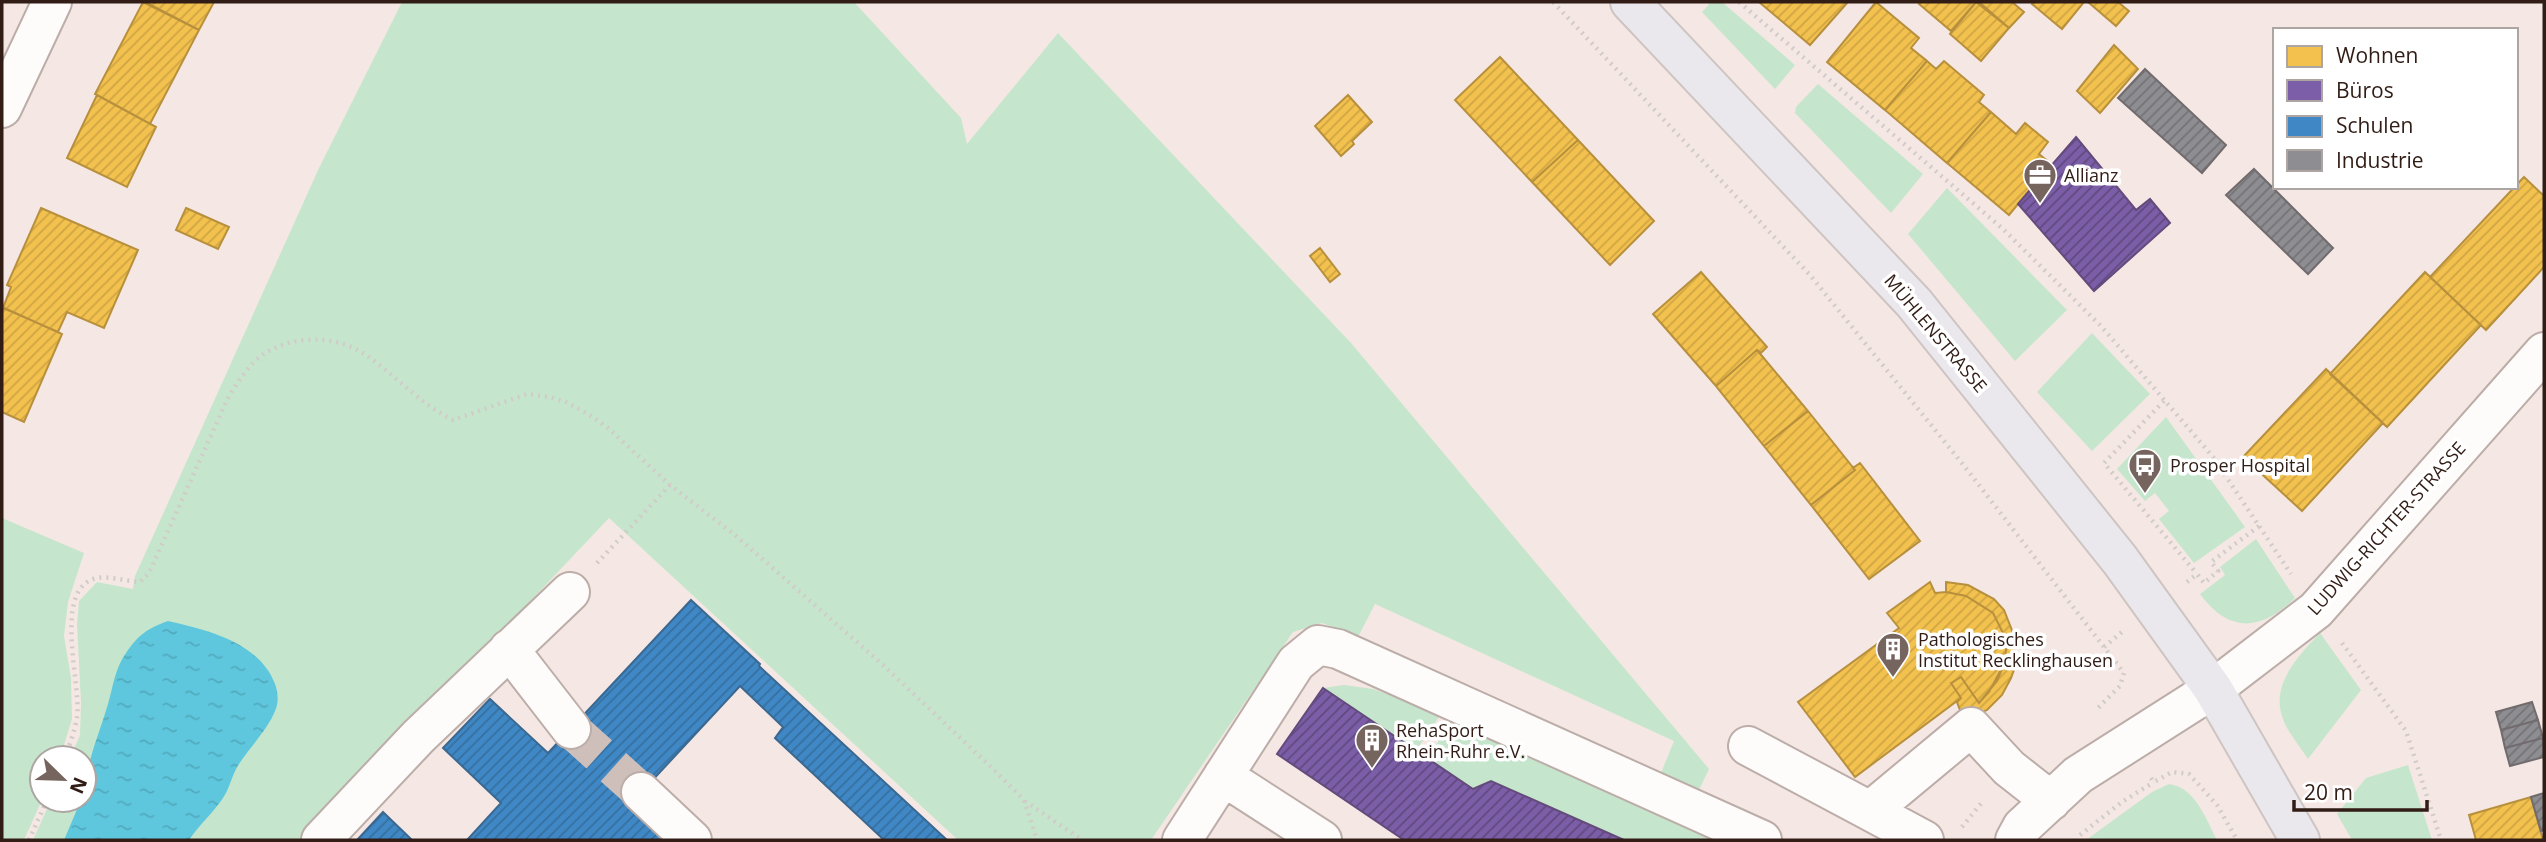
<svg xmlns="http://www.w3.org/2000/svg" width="2546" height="842" font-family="'Open Sans',sans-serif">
  <defs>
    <pattern id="water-ripples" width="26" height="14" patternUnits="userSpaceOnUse" patternTransform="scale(1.75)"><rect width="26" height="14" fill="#5ec7dd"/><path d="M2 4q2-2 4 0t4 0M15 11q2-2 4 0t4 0" fill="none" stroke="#52aabd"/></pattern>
    <pattern id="homes-hatch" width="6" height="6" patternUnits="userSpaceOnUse" patternTransform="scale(1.75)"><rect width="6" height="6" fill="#f2c14e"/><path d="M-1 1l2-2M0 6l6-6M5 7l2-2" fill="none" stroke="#d0a543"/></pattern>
    <pattern id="offices-hatch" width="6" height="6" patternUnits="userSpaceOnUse" patternTransform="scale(1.75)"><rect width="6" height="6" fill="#7b5ea7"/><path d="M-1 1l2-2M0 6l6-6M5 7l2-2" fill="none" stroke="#60497f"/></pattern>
    <pattern id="schools-hatch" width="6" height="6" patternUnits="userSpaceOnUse" patternTransform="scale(1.75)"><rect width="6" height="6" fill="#3f88c5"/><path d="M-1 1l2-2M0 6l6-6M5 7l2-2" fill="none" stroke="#356f9f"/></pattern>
    <pattern id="industry-hatch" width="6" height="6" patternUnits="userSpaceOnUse" patternTransform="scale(1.75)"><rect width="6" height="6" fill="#8d8d92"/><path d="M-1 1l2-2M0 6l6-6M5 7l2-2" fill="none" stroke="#747376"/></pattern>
  </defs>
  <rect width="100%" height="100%" fill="#f5e8e4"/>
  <path fill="#c5e6cc" d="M402,2H854L961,118L967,144L1058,33L1351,343L1709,769L1696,796L1659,778L1674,741L1375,604L1358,637L1322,623L1293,632L1151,840H958L609,518L484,650L437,694L300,840H33L51,800H84V758H70L80,735L81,703L77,624L79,601L97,582L133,589L135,576L319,168Z
    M1711,2H1722L1795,65L1775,89L1702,12Z
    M1818,84L1923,174L1891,213L1795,113L1796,107Z
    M1947,188L2067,310L2015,361L1908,234Z
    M2092,333L2150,394L2092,451L2037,392Z
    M2166,417L2245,527L2194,563L2159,519L2169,511L2155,493L2145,501L2117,469Z
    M2,518L84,553L68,602L64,636L71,678L72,719L60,758H42V800L24,840H2Z
    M2256,539L2295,598C2262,631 2229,634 2200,594L2225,575L2220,567Z
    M2320,633L2361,690L2308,759C2300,746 2286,731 2282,716C2271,683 2300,654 2320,633Z
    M1344,685L1373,689L1441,714L1416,751L1323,688Z
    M1453,720L1716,840H1624L1491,781L1473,789L1427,758Z
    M2408,765L2432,840H2352L2337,814L2366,778Z
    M2169,784C2195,787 2206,819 2217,840H2086L2152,792Z"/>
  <path fill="url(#water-ripples)" d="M168,621C207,630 259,642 275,684C278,692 279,703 275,711C268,729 250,747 239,764C232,774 230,788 223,798C213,813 199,825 189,840H64L81,800H84C84,767 99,735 108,704C113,687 115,668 126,653C138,635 148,628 168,621Z"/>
  <path fill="url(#homes-hatch)" stroke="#b8903d" stroke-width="2" d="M143,2L199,30L150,124L95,94Z
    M145,2H214L199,30Z
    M1759,2H1848L1810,45Z
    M1876,2L1919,38L1911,48L1927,61L1885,110L1827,62Z
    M1921,2H1976L1951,31L1919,4Z
    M1976,2L2009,28L1981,61L1950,34Z
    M1979,2H2012L2024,12L2009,28Z
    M2035,2H2084L2062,29L2032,4Z
    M2088,2H2118L2129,11L2116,26Z
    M2114,45L2138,69L2100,113L2077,91Z
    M1500,57L1578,140L1532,182L1455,100Z
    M1927,61L1936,69L1944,61L1984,95L1979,102L1991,112L1947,163L1885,110Z
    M97,95L156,127L127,187L67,158Z
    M1348,95L1372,122L1352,141L1354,144L1341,156L1315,126Z
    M1991,112L2016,134L2025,123L2048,142L2039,154L2051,164L2009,215L1947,163Z
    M1578,140L1654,221L1610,265L1532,182Z
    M2524,177L2544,196V267L2486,330L2430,277Z
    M41,208L138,250L104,328L67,312L58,332L3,308L11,287L7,285Z
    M186,208L229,227L218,249L176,230Z
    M1320,248L1340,274L1330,282L1310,256Z
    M1701,272L1767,347L1761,353L1757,350L1716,386L1653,314Z
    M2425,272L2481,325L2387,427L2330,374Z
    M2,307L62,334L24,422L2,412Z
    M1757,350L1808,411L1764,446L1716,386Z
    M2326,369L2383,423L2302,511L2243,457Z
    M1808,411L1855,470L1811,505L1764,446Z
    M1860,463L1920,541L1869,579L1811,505L1855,470L1853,468Z
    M1930,582L1935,593L1946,592L1966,596L1993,613L2003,633L2006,648L2005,662L1989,692L1979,703L1961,677L1951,683L1961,698L1855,777L1798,702L1899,628L1887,613Z
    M1946,582L1968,585L1994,599L2004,610L2015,638L2016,664L2011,678L2002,695L1987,710L1964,721L1957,702L1961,698L1951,683L1961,677L1979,703L1997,681L2005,662L2006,648L2003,633L1993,613L1966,596L1946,592Z
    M2531,797L2543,840H2476L2469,815Z"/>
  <path fill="url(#offices-hatch)" stroke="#654a7c" stroke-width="2" d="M2076,137L2136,210L2150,199L2170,223L2094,291L2018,204Z
    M1323,688L1473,789L1491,781L1624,840H1404L1277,754Z"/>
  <path fill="url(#schools-hatch)" stroke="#3b6890" stroke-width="2" d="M691,600L760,664L759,666L947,840H884L775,738L783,727L740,686L635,799L680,840H467L501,803L443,748L490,699L548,753Z
    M383,812L412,840H357Z"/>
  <path fill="url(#industry-hatch)" stroke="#716b6d" stroke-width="2" d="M2145,69L2226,145L2202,173L2118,98Z
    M2254,169L2333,248L2308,274L2226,195Z
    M2532,702L2538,720L2501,730L2496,712Z
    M2538,720L2543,738L2505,748L2501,730Z
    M2543,738L2544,757L2510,766L2505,748Z
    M2544,793V830L2541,831L2531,797Z"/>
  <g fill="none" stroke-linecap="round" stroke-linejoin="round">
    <path stroke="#cebfbb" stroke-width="38" stroke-dasharray="38 19" stroke-linecap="butt" d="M571,729L641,792"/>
    <defs>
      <path id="minor" d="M2,108L52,2
        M509,649L571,729
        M1748,746L1870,811
        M1223,776L1322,840
        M641,792L692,840
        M321,840L418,737L570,592
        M1182,840L1296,663L1318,645L1338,649L1762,840
        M1924,840L1870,811L1971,727L2009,768L2051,801
        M2015,840L2022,827L2078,775L2213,689L2316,610L2544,352"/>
      <path id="major" d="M1630,2L1914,303L2120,560L2213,689L2300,840"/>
    </defs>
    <use href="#minor" stroke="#bcada8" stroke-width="42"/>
    <use href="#major" stroke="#cec5c2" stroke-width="42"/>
    <path stroke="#d1cbc9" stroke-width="4.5" stroke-dasharray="2 5" stroke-linecap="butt" d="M1553,2L1810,275L1965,467L2124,673L2120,686L2097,709L2098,711
      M1739,2L2003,229L2101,326L2213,457L2291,574
      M2164,401L2104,463L2197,574
      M597,563L670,485
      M2187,582L2197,574L2204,583L2218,571L2211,562L2259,526
      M2342,643L2406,731L2441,840
      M2104,647L2122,632
      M64,758C70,745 75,730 77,717C82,686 51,587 97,578C110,576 126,581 140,582L149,573L227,400C235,386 243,373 255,361C285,334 334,333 366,355C396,376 420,404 453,420L527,394L549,397L566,402L590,415L608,428L670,485L735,535L883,665L989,765L1024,800L1037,840
      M2151,778L2154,782L2172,772L2189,774L2217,805L2237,840
      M1025,801L1082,840
      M1962,827L1983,801
      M2080,835L2122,802L2154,782
      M29,840L47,800"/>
    <use href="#minor" stroke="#fefcfb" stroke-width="38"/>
    <use href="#major" stroke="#eae8ed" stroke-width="38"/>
  </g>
  <defs>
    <symbol id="office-pin" viewBox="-11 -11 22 30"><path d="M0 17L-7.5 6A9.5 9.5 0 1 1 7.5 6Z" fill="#76645e" stroke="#fff"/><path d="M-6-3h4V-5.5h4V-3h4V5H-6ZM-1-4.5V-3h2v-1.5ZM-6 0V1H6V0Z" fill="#fff"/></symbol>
    <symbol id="bus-pin" viewBox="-11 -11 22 30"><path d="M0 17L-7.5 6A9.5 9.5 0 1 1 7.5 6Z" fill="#76645e" stroke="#fff"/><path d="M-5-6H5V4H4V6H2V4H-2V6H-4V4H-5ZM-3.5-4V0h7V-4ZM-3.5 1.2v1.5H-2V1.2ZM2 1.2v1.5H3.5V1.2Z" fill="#fff"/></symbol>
    <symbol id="building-pin" viewBox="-11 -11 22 30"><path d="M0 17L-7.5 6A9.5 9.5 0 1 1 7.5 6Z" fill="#76645e" stroke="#fff"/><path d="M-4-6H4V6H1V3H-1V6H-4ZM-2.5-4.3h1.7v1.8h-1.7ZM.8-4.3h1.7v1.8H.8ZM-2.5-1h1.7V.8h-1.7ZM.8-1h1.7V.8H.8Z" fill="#fff"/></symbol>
  </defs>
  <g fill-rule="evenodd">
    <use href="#office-pin" x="2021" y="156" width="38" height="52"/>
    <use href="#bus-pin" x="2126" y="446" width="38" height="52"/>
    <use href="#building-pin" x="1874" y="630" width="38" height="52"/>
    <use href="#building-pin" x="1353" y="721" width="38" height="52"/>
  </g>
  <g text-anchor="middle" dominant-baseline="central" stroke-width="7" stroke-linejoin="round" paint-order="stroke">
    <g font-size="18" fill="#311d16" stroke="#fff" text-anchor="start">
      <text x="2064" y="175">Allianz</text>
      <text x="2170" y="465">Prosper Hospital</text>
      <text x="1918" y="639">Pathologisches<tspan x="1918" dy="21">Institut Recklinghausen</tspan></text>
      <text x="1396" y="730">RehaSport<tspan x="1396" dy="21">Rhein-Ruhr e.V.</tspan></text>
    </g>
    <g font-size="18" fill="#311d16" stroke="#fff">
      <text transform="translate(1936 333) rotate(50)">MÜHLENSTRASSE</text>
      <text transform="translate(2386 528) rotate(-48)">LUDWIG-RICHTER-STRASSE</text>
    </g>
  </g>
  <rect width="2546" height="842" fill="none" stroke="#311d16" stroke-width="7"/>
  <rect x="2273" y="28" width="245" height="161" fill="#ffffff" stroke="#ada5a2" stroke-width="2"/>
  <rect x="2287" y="46" width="35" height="21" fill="#f2c14e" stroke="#ada5a2" stroke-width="2"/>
  <text x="2336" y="63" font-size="21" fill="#311d16">Wohnen</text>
  <rect x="2287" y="80" width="35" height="21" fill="#7b5ea7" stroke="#ada5a2" stroke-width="2"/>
  <text x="2336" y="98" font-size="21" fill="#311d16">Büros</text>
  <rect x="2287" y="116" width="35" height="21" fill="#3f88c5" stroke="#ada5a2" stroke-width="2"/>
  <text x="2336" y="133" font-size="21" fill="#311d16">Schulen</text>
  <rect x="2287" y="150" width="35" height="21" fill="#8d8d92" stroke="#ada5a2" stroke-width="2"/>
  <text x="2336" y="168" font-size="21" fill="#311d16">Industrie</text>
  <g transform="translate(63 779) rotate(113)"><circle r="33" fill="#ffffff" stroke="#ada5a2" stroke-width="2"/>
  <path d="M0-5L12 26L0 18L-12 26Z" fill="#76645e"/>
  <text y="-10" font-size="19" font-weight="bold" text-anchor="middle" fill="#311d16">N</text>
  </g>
  <path d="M2294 800v10h133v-10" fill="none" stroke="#311d16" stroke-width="3.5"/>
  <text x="2304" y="800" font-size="21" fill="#311d16" stroke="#ffffff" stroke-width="5" paint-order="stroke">20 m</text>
</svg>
